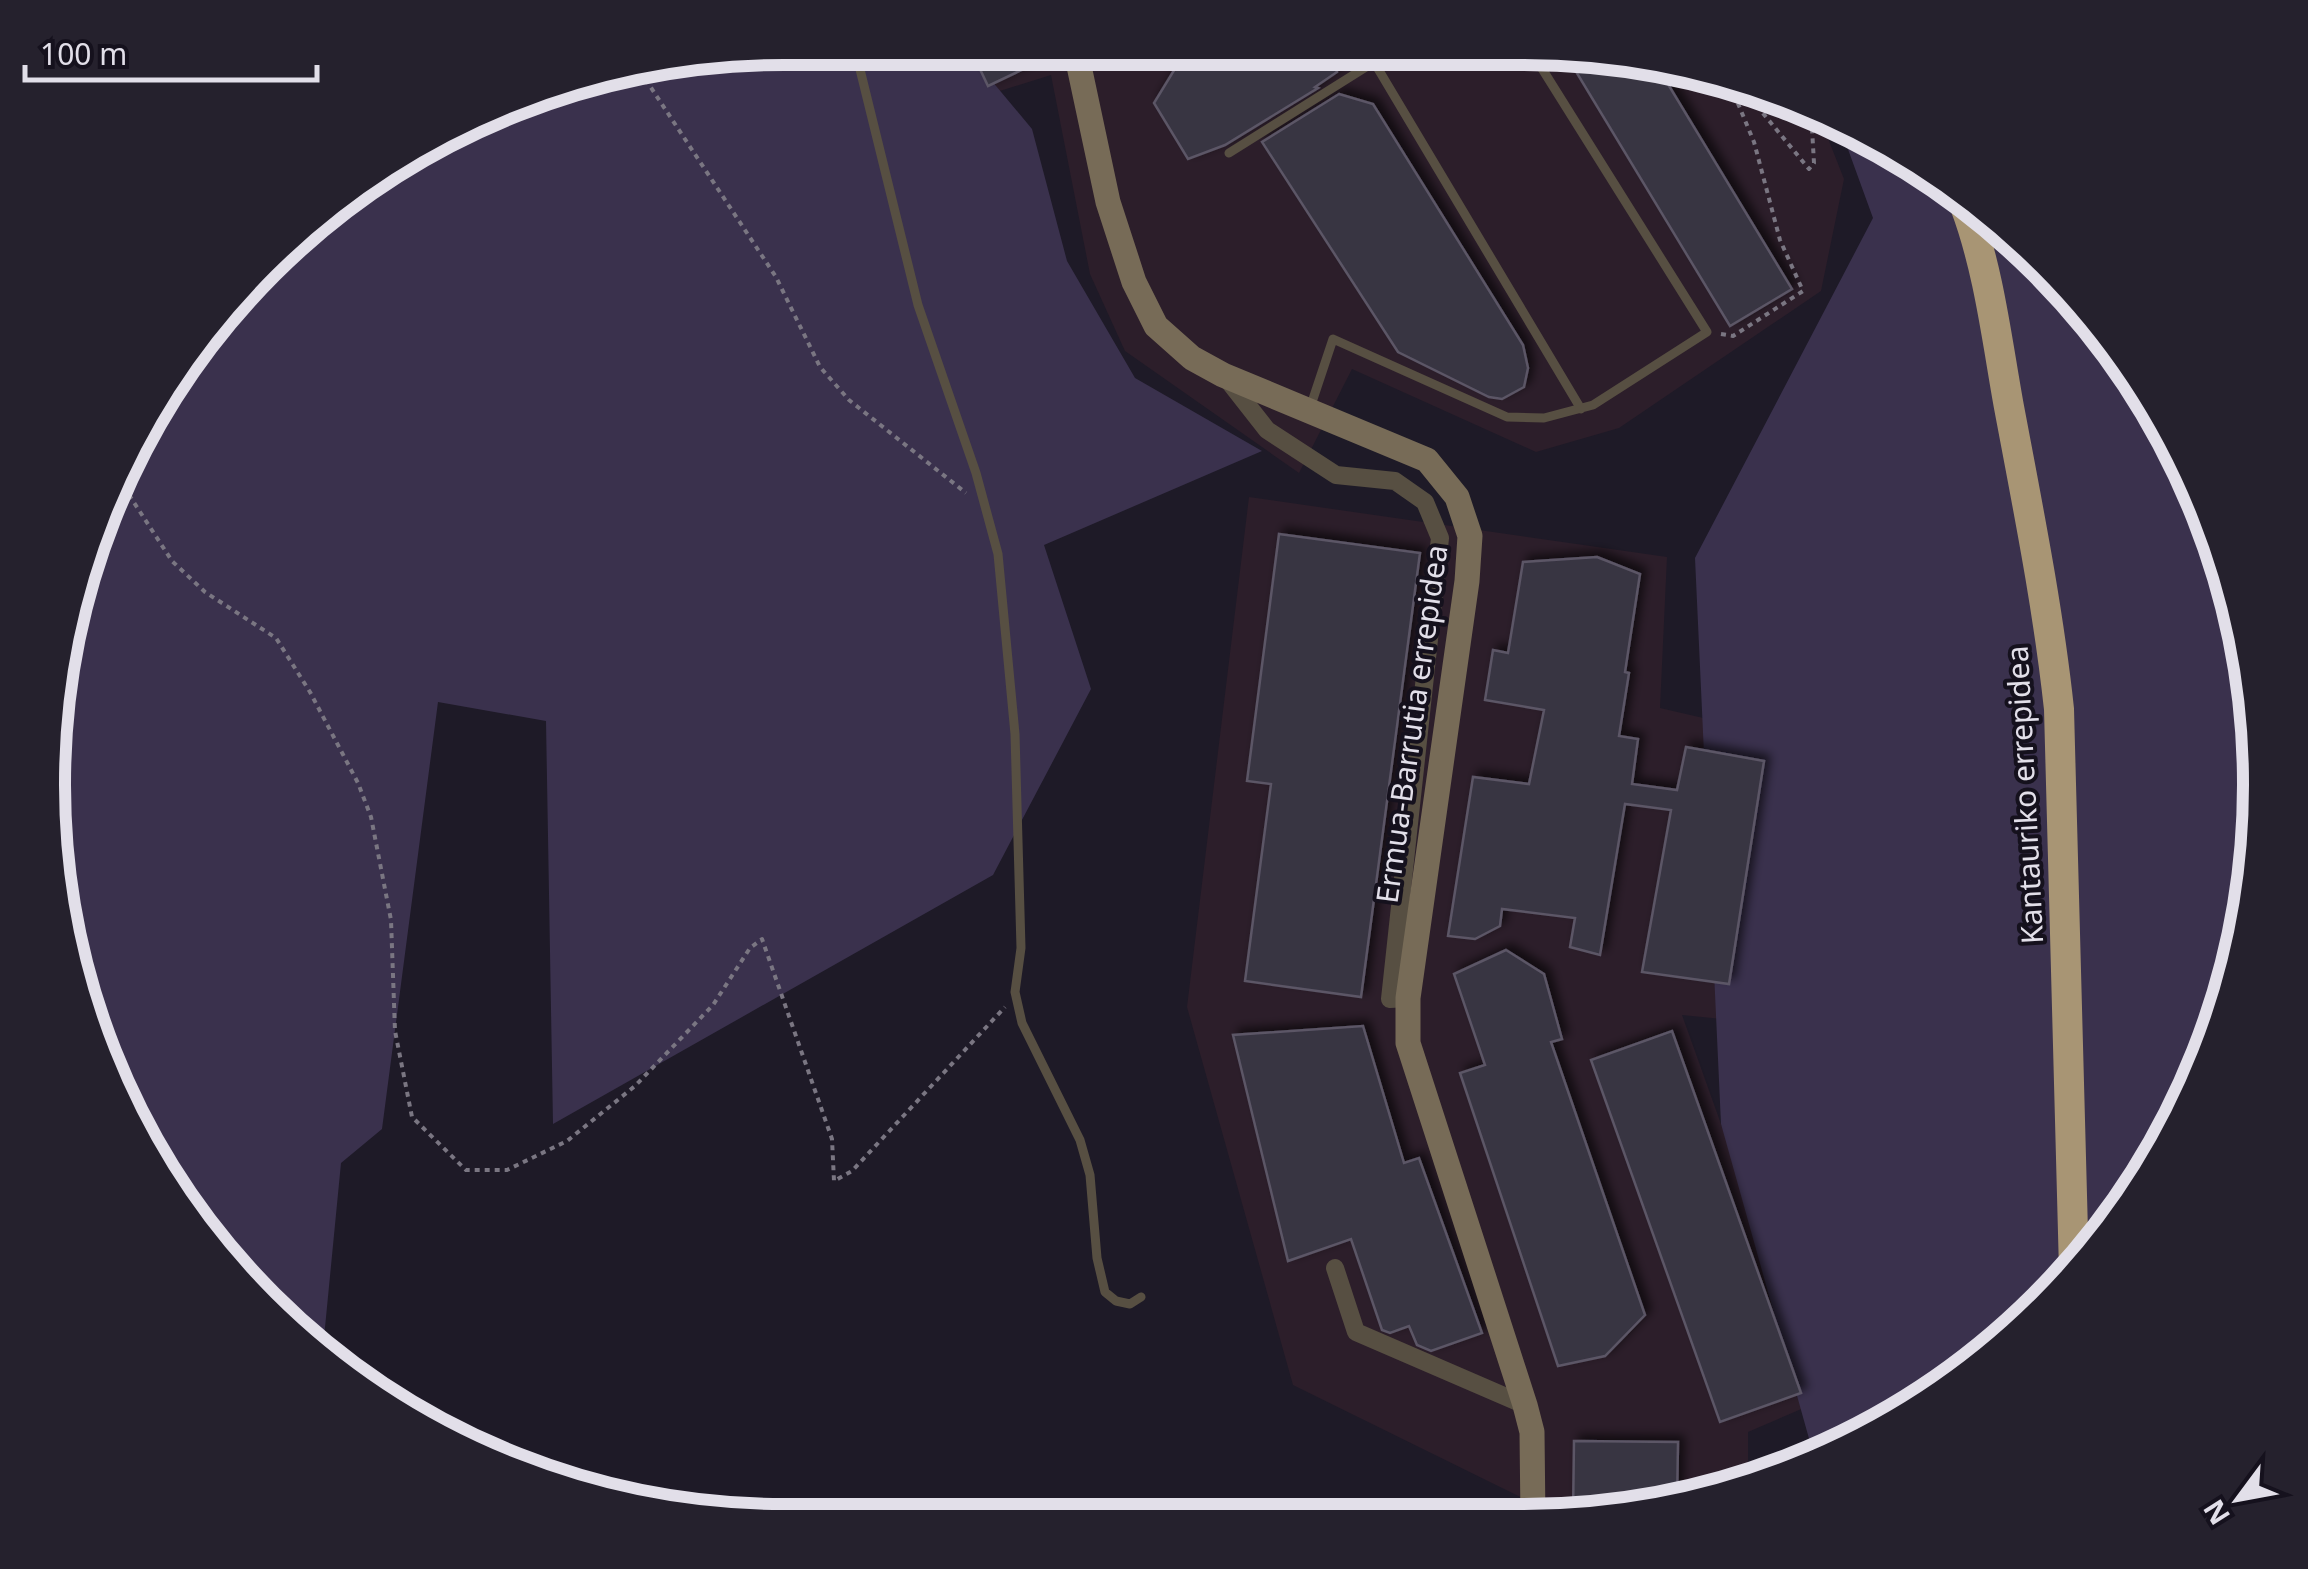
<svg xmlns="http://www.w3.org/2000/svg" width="2308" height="1569" font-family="'Noto Sans',sans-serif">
  <defs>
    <filter id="shadow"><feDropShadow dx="5.5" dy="-5.5" stdDeviation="5" flood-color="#0009"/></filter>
  </defs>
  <rect width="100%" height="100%" fill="#1e1a27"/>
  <path fill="#2c1e2a" d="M955,50L1667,62L1818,113L1844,179L1821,291L1619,428L1536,452L1352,369L1299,473L1125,351L1090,274L1051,75L987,95Z
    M1249,497L1667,557L1660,708L1785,737L1742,1021L1682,1015L1820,1401L1748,1432V1483L1668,1507L1563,1518L1293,1385L1187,1007Z"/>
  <path fill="#3a314d" d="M785,48L966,50L1032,129L1067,261L1135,378L1262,451L1044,545L1091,689L993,875L553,1124L546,721L438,702L382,1129L341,1163L323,1348L264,1306L146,1152L62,929L49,736L103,503L200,335L375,172L548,86Z
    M1837,119L1850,124L2044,263L2136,375L2204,502L2246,640L2260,784L2246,928L2205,1066L2137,1193L2045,1305L1933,1397L1815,1460L1721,1124L1695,558L1873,218Z"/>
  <path fill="#383442" stroke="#5b5666" stroke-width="2.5" filter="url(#shadow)" d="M971,50L1020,51L1028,67L988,86Z
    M1184,54L1334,56L1337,72L1315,87L1318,88L1225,145L1188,159L1154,103Z
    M1569,60L1654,61L1792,289L1730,326Z
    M1339,94L1373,104L1523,345L1528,368L1524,387L1502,399L1489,397L1398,352L1262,142Z
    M1279,534L1420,553L1361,997L1245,981L1271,784L1247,781Z
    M1597,557L1640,574L1625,672L1629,673L1619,736L1638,739L1632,784L1677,790L1686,747L1764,761L1729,984L1642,972L1671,810L1625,804L1600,955L1570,947L1575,918L1502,909L1500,926L1475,939L1448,936L1473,777L1529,784L1544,710L1485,700L1493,650L1508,653L1523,562Z
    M1506,950L1544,974L1562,1039L1551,1042L1645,1315L1605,1356L1558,1366L1460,1073L1485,1065L1454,974Z
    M1363,1026L1404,1163L1419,1158L1482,1333L1431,1351L1417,1345L1409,1326L1390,1333L1382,1330L1351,1239L1288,1261L1233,1035Z
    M1672,1031L1801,1393L1720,1422L1591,1060Z
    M1574,1441L1678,1442L1677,1504L1573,1517Z"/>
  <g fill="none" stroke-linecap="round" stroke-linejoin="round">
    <path stroke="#7a7682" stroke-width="4" stroke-dasharray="5 5" stroke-linecap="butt" d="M640,71L776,277L820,367L849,400L966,493
      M1721,334L1733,336L1803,291L1780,240L1754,142L1732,89L1752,100L1809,169L1814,163L1811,111
      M118,478L172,561L205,592L276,638L310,692L358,783L371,817L391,920L395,1031L412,1117L466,1170H507L567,1141L635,1086L713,1005L750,948L762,939L832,1139L834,1181L852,1171L1005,1007"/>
    <path stroke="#574f42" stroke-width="9" d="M855,49L918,305L976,473L998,554L1015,734L1021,948L1015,992L1022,1023L1080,1140L1090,1175L1097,1258L1105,1292L1116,1301L1130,1304L1141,1297
      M1371,57L1581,409
      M1229,153L1382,57
      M1310,408L1333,339L1507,417L1544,418L1593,405L1707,332L1536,59"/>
    <path stroke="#574f42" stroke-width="18" d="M1227,379L1267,430L1336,475L1395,481L1425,502L1440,538L1390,999L1408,998
      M1335,1268L1356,1332L1525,1405"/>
    <path stroke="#776b57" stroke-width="25" d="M1076,52L1108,202L1134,282L1156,326L1192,358L1223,375L1427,460L1457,497L1470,536L1467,581L1408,998V1043L1525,1405L1532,1432L1533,1521"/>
    <path stroke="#a89574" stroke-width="30" d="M1965,206C1989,270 1997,341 2009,407C2028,508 2048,607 2059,709L2074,1270"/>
  </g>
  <g text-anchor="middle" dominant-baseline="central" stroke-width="8" stroke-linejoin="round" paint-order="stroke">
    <g font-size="30" fill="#e2dfe9" stroke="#15111d">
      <text transform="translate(1411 724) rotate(-82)">Ermua-Barrutia errepidea</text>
      <text transform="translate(2024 795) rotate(-93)">Kantauriko errepidea</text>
    </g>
  </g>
  <path d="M0 0H2308V1569H0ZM784 65H1524A719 719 0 0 1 2243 784V785A719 719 0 0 1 1524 1504H784A719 719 0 0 1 65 785V784A719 719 0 0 1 784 65Z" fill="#25212d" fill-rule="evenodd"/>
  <path fill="none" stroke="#e2dfe9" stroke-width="12" d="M784 65H1524A719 719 0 0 1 2243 784V785A719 719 0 0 1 1524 1504H784A719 719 0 0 1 65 785V784A719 719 0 0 1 784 65Z"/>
  <g transform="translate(2238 1499) rotate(238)" stroke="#15111d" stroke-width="8" paint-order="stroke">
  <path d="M0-8L18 38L0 25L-18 38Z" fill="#e2dfe9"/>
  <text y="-15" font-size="28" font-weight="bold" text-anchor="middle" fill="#e2dfe9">N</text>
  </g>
  <path d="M25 65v15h292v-15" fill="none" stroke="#e2dfe9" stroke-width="5"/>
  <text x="40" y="65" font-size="30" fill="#e2dfe9" stroke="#15111d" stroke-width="8" paint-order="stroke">100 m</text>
</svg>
